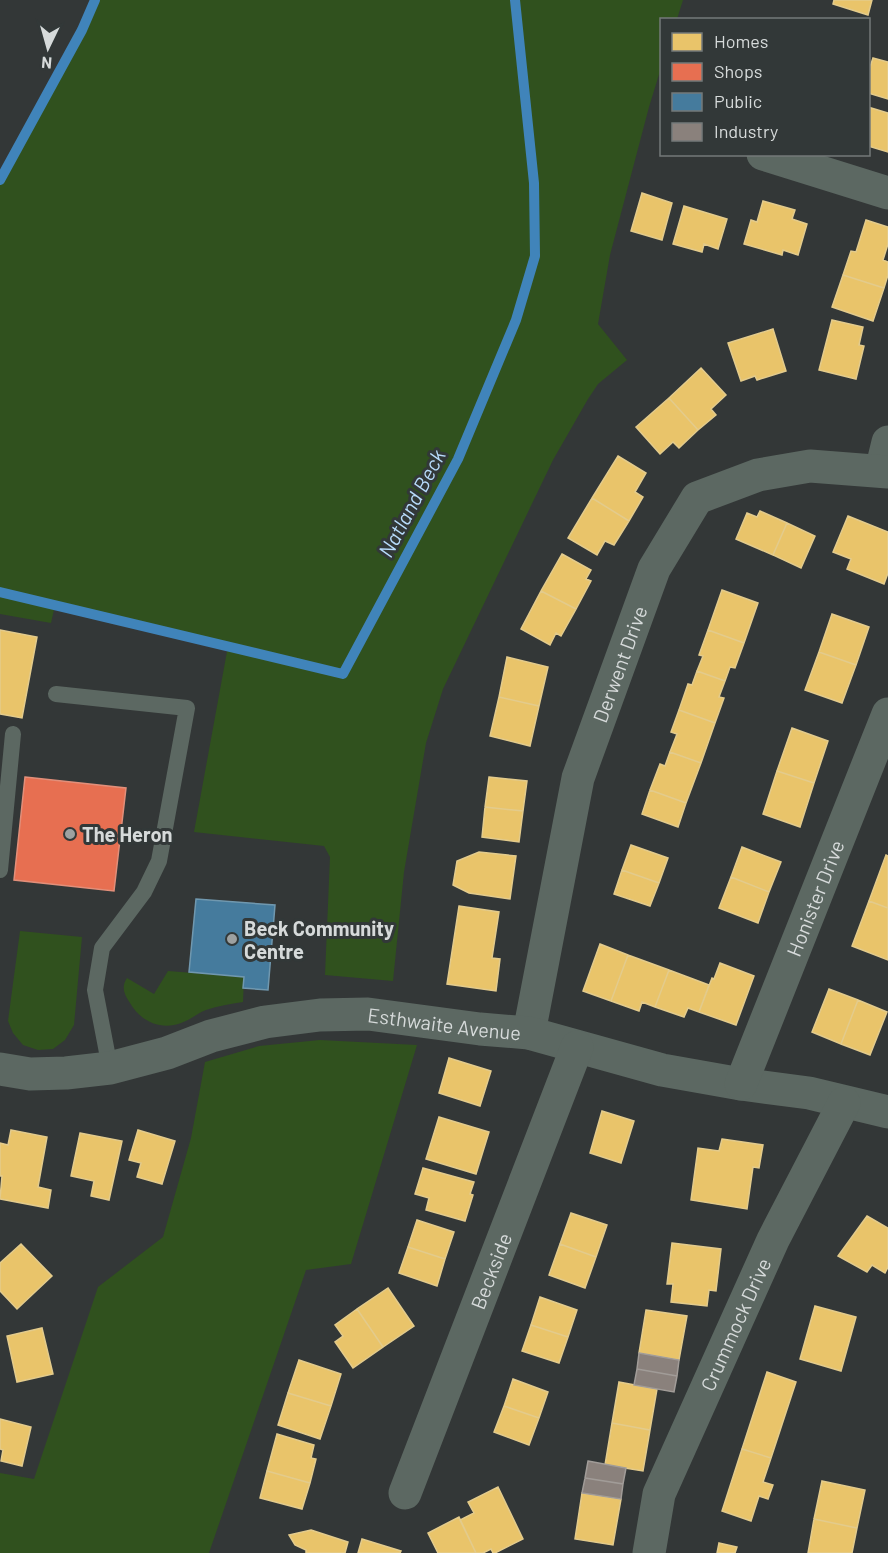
<svg xmlns="http://www.w3.org/2000/svg" width="888" height="1553" font-family="Barlow,sans-serif">
  <rect width="100%" height="100%" fill="#333737"/>
  <path fill="#30511e" d="M95,0H683L677,19L662,20L661,68L649,107L610,255L598,324L627,360L598,384L588,399L553,460L443,689L426,743L404,872L393,981L325,975L330,857L324,846L194,832L228,646L55,605L51,623L0,614V180L82,30Z
    M20,931L82,937L74,1025L65,1040L53,1049L38,1050L23,1045L13,1033L8,1021Z
    M168,971L244,977L243,1002C230,1004 218,1006 206,1010C198,1013 190,1020 181,1023C161,1031 140,1021 130,1003C124,994 121,987 127,978L154,994Z
    M320,1040L417,1045L351,1264L306,1270L209,1553H0V1473L34,1479L98,1287L163,1237L191,1138L205,1062L259,1046Z"/>
  <path fill="#e9c46a" stroke="#e3cb8c" stroke-width="1.5" d="M834,0H872L868,15L833,4Z
    M873,58L888,62V99L868,93V73Z
    M868,107L888,113V152L868,146Z
    M642,193L672,203L662,240L631,231Z
    M763,201L795,210L792,219L807,224L798,255L783,250L782,255L744,244L751,220L757,222Z
    M684,206L727,219L718,249L704,244L702,252L673,244Z
    M866,220L888,227V244L883,260L888,262V275L884,288L843,275L851,251L856,252Z
    M843,275L884,288L873,321L832,307Z
    M832,320L863,327L859,345L864,346L856,379L819,370Z
    M773,329L786,371L757,380L755,376L741,381L728,343Z
    M701,368L726,395L711,409L716,415L698,430L669,398Z
    M669,398L698,430L679,448L673,442L660,454L636,427Z
    M618,456L646,473L635,492L643,497L629,521L592,498Z
    M592,498L629,521L614,545L605,541L597,555L568,538Z
    M760,511L787,523L773,555L736,539L747,513L757,517Z
    M848,516L888,532V573L884,584L847,569L851,559L833,552Z
    M787,523L815,536L801,568L773,555Z
    M562,554L591,570L586,579L591,581L576,609L541,591Z
    M722,590L758,603L744,643L708,630Z
    M541,591L576,609L561,636L556,633L550,645L521,629Z
    M832,614L869,627L856,665L819,652Z
    M0,630L37,637L22,718L0,714Z
    M708,630L744,643L735,668L730,667L725,681L697,671L703,656L699,655Z
    M819,652L856,665L842,703L805,690Z
    M507,657L548,667L539,706L499,697Z
    M697,671L725,681L719,697L724,698L715,723L679,710L688,684L692,685Z
    M499,697L539,706L530,746L490,736Z
    M679,710L715,723L701,763L670,752L677,734L671,732Z
    M792,728L828,741L814,783L777,771Z
    M670,752L701,763L686,803L650,790L660,764L665,766Z
    M777,771L814,783L800,827L763,814Z
    M489,777L527,781L523,811L485,807Z
    M650,790L686,803L678,827L642,814Z
    M485,807L523,811L519,842L482,837Z
    M631,845L668,858L659,883L622,870Z
    M742,847L781,862L769,892L731,877Z
    M479,852L516,856L510,899L469,893L453,885L457,861Z
    M886,855L888,856V908L869,901Z
    M622,870L659,883L650,906L614,894Z
    M731,877L769,892L758,923L719,908Z
    M869,901L888,908V960L852,946Z
    M459,906L499,912L492,958L500,959L496,991L447,984Z
    M600,944L628,955L611,1001L583,991Z
    M628,955L669,970L655,1007L642,1002L639,1011L611,1001Z
    M720,963L754,976L736,1025L699,1012L712,978L714,979Z
    M669,970L709,985L699,1012L688,1008L684,1017L655,1007Z
    M829,989L858,1000L841,1044L812,1032Z
    M858,1000L887,1012L870,1055L841,1044Z
    M449,1058L491,1071L480,1106L439,1093Z
    M602,1111L634,1121L621,1163L590,1153Z
    M439,1117L489,1132L476,1174L426,1159Z
    M11,1130L47,1137L38,1187L51,1190L48,1208L0,1199L2,1176H0V1143L8,1145Z
    M138,1130L175,1141L162,1184L137,1177L141,1163L129,1160Z
    M80,1133L122,1141L109,1200L91,1196L94,1181L71,1176Z
    M722,1139L763,1145L759,1168L753,1167L747,1209L691,1200L698,1148L719,1151Z
    M423,1168L474,1182L470,1194L473,1195L465,1221L426,1210L429,1198L415,1194Z
    M571,1213L607,1225L596,1257L560,1244Z
    M867,1216L888,1228V1267L885,1273L872,1265L867,1272L838,1256Z
    M417,1220L454,1232L445,1259L408,1247Z
    M672,1243L721,1249L716,1291L709,1290L707,1306L671,1302L673,1284H667Z
    M21,1244L52,1276L17,1309L0,1291V1263Z
    M560,1244L596,1257L585,1288L549,1275Z
    M408,1247L445,1259L437,1286L399,1273Z
    M388,1288L414,1326L383,1347L357,1309Z
    M540,1297L577,1310L568,1337L531,1325Z
    M815,1306L856,1317L841,1371L800,1359Z
    M357,1309L383,1347L353,1368L335,1342L343,1336L335,1325Z
    M646,1310L687,1316L679,1360L639,1353Z
    M531,1325L568,1337L559,1363L522,1351Z
    M42,1328L53,1374L17,1382L7,1336Z
    M299,1360L341,1374L331,1406L288,1393Z
    M767,1372L796,1382L771,1458L742,1449Z
    M513,1379L548,1392L539,1418L504,1406Z
    M619,1382L657,1389L650,1430L612,1423Z
    M288,1393L331,1406L320,1439L278,1425Z
    M504,1406L539,1418L529,1445L494,1432Z
    M0,1419L31,1427L22,1466L1,1461L3,1450L0,1449Z
    M612,1423L650,1430L643,1471L605,1465Z
    M277,1434L314,1445L311,1458L316,1459L310,1483L267,1471Z
    M742,1449L771,1458L763,1482L773,1485L768,1499L759,1496L751,1521L722,1511Z
    M267,1471L310,1483L302,1509L260,1498Z
    M822,1481L865,1490L857,1528L814,1519Z
    M498,1487L523,1539L495,1553H493L491,1549L483,1553H476L460,1520L474,1513L468,1502Z
    M582,1493L621,1499L613,1545L575,1539Z
    M459,1517L476,1553H438L428,1533Z
    M814,1519L857,1528L852,1553H808Z
    M311,1530L348,1542L345,1553H306V1550L295,1545L289,1535Z
    M362,1539L401,1551L400,1553H358Z
    M719,1543L737,1547L735,1553H717Z"/>
  <path fill="#e76f51" stroke="#e28f7a" stroke-width="1.5" d="M25,777L126,788L114,891L14,880Z"/>
  <path fill="#457b9d" stroke="#7098af" stroke-width="1.5" d="M196,899L275,905L268,990L243,988L244,977L189,972Z"/>
  <path fill="#8a817c" stroke="#a19c98" stroke-width="1.5" d="M639,1353L679,1360L677,1376L637,1369Z
    M637,1369L677,1376L674,1392L634,1385Z
    M588,1461L626,1468L623,1484L585,1478Z
    M585,1478L623,1484L621,1499L582,1493Z"/>
  <g fill="none" stroke-linecap="round" stroke-linejoin="round">
    <path stroke="#4084ba" stroke-width="10" d="M0,180L82,30L95,0
      M0,592L343,674L458,459L516,320L535,256L534,183L515,0"/>
    <path stroke="#5c6862" stroke-width="16" d="M56,694L187,708L159,861L144,892L102,948L95,990L110,1068
      M0,870L13,734"/>
    <g stroke="#5c6862" stroke-width="33">
      <path d="M763,154L888,193"/>
      <path d="M881,471L888,442"/>
      <path id="s1" d="M529,1033L578,778L654,569L697,498L758,475L810,466L888,472"/>
      <path id="s2" d="M0,1069L30,1074L66,1073L110,1068L167,1053L211,1036L265,1022L320,1015L368,1014L480,1029L529,1033L662,1070L741,1084L809,1093L888,1112"/>
      <path id="s3" d="M741,1084L888,714"/>
      <path id="s4" d="M405,1493L577,1047"/>
      <path id="s5" d="M649,1553L659,1494L773,1240L844,1103"/>
    </g>
  </g>
  <g fill="#9da1a1" stroke="#323838" stroke-width="2">
    <circle cx="70" cy="834" r="6"/>
    <circle cx="232" cy="939" r="6"/>
  </g>
  <g text-anchor="middle" dominant-baseline="central" stroke-width="6" stroke-linejoin="round" paint-order="stroke">
    <g font-size="20" fill="#d6dada" stroke="#323838">
      <text stroke="none"><textPath href="#s1" startOffset="381">Derwent Drive</textPath></text>
      <text stroke="none"><textPath href="#s3" startOffset="200">Honister Drive</textPath></text>
      <text stroke="none"><textPath href="#s2" startOffset="453">Esthwaite Avenue</textPath></text>
      <text stroke="none"><textPath href="#s4" startOffset="238">Beckside</textPath></text>
      <text stroke="none"><textPath href="#s5" startOffset="246">Crummock Drive</textPath></text>
    </g>
    <g font-size="20" font-weight="bold" fill="#d6dada" stroke="#323838" text-anchor="start">
      <text x="82" y="834">The Heron</text>
      <text x="244" y="928">Beck Community<tspan x="244" dy="23">Centre</tspan></text>
    </g>
    <g font-size="21" font-style="italic" fill="#b7dbfa" stroke="#323838">
      <text transform="translate(411 503) rotate(-62)">Natland Beck</text>
    </g>
  </g>
  <rect x="660" y="18" width="210" height="138" fill="#323838" stroke="#747979" stroke-width="1.5"/>
  <rect x="672" y="33" width="30" height="18" fill="#e9c46a" stroke="#747979" stroke-width="1.5"/>
  <text x="714" y="48" font-size="18" fill="#d6dada">Homes</text>
  <rect x="672" y="63" width="30" height="18" fill="#e76f51" stroke="#747979" stroke-width="1.5"/>
  <text x="714" y="78" font-size="18" fill="#d6dada">Shops</text>
  <rect x="672" y="93" width="30" height="18" fill="#457b9d" stroke="#747979" stroke-width="1.5"/>
  <text x="714" y="108" font-size="18" fill="#d6dada">Public</text>
  <rect x="672" y="123" width="30" height="18" fill="#8a817c" stroke="#747979" stroke-width="1.5"/>
  <text x="714" y="138" font-size="18" fill="#d6dada">Industry</text>
  <g transform="translate(48 48) rotate(185)" stroke="#323838" stroke-width="4.5" paint-order="stroke">
  <path d="M0-4.5L10 22L0 15L-10 22Z" fill="#d6dada"/>
  <text y="-9" font-size="16" font-weight="bold" text-anchor="middle" fill="#d6dada">N</text>
  </g>
</svg>
